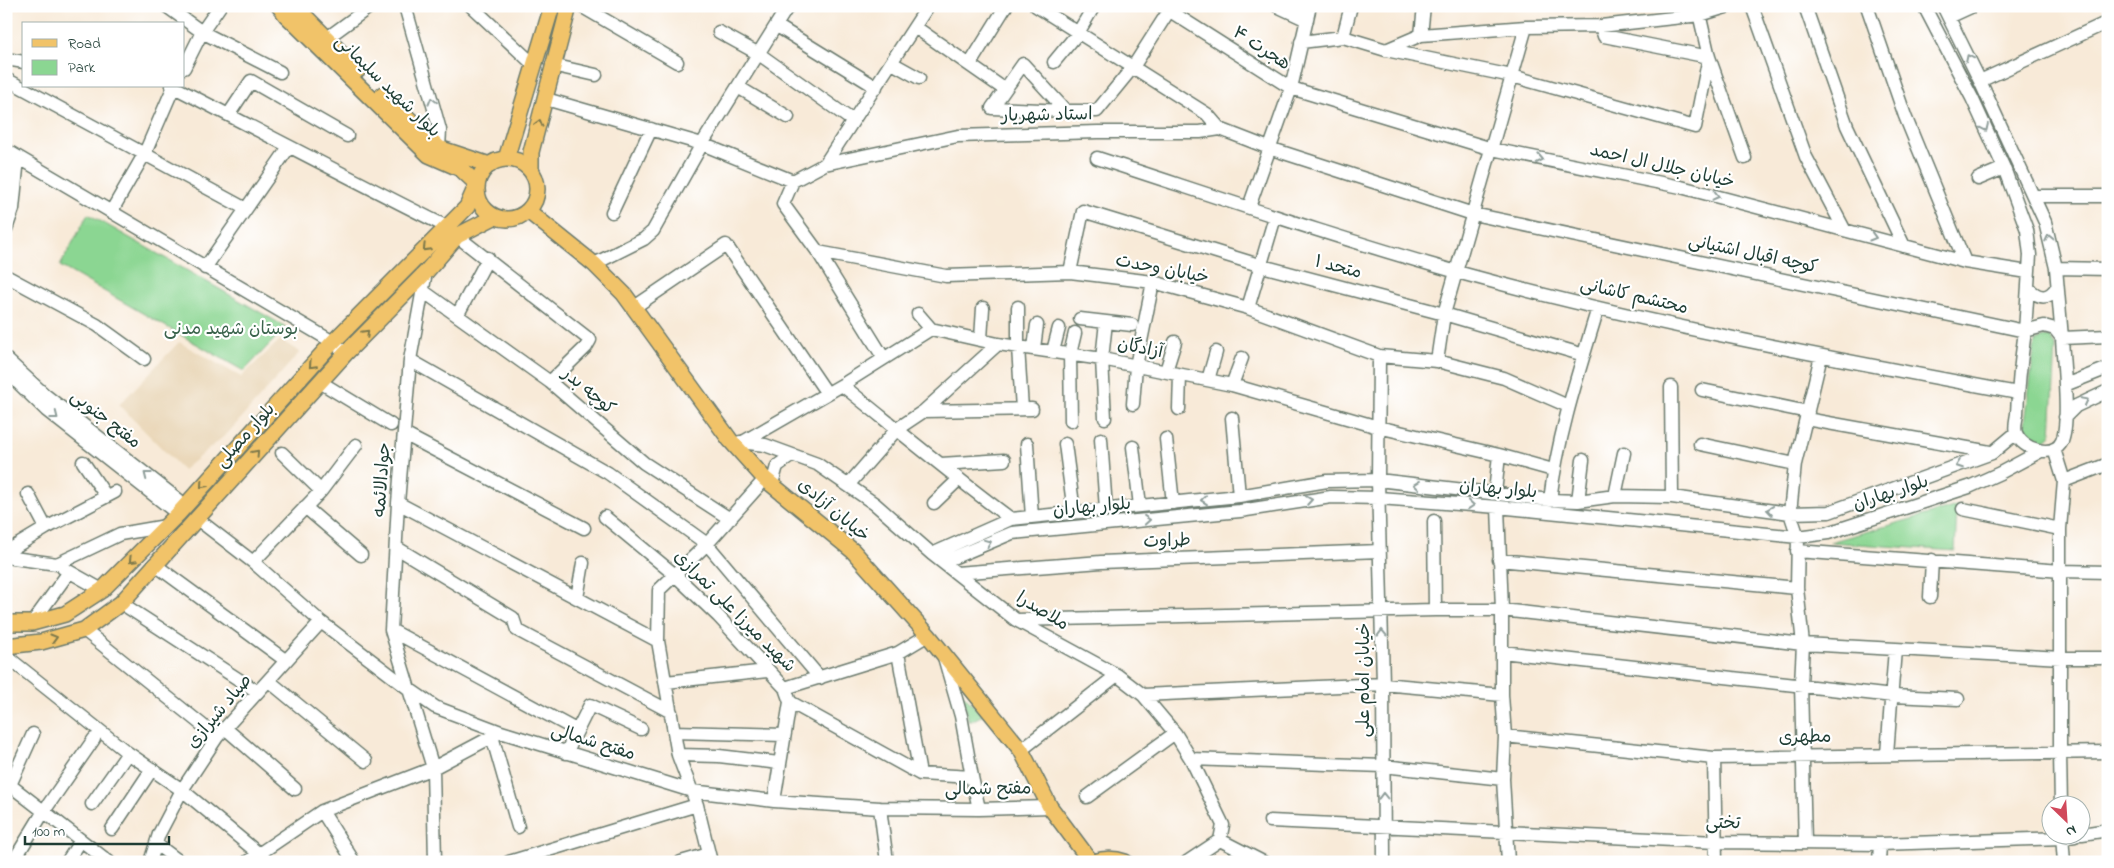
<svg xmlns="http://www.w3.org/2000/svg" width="2114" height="868" font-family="'Indie Flower','Playpen Sans Arabic',sans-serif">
  <rect width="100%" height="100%" fill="#fff"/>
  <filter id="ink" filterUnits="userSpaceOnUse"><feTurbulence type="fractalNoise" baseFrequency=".02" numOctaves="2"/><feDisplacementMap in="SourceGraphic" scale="10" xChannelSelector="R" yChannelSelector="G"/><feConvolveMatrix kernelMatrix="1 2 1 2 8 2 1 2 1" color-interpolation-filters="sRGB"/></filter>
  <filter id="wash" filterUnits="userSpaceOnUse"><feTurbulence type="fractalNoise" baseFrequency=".0096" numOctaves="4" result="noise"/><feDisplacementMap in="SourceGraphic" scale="20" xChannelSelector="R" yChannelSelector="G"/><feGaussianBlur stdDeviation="1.12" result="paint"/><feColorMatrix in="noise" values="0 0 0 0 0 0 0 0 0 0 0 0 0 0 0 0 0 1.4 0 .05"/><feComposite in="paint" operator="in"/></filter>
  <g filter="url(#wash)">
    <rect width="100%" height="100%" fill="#f8ead8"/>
    <path fill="#ead8ba" d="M280,340L300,352L228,433L183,470L119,405L179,342L241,377Z"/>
    <path fill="#8bd692" stroke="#558a63" d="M88,214L286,327L244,371L60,266Z
      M2043,337H2050L2056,346L2051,435L2042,443L2031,441L2024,431L2035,342Z
      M1957,506L1955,551L1830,542Z
      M962,693L983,715L969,722Z"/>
  </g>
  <g filter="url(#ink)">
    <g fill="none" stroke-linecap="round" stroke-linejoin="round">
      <defs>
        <path id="minor" d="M166,6L202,32L280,72
          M405,6L440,130L439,148
          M471,6L534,65
          M581,6L677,62
          M1036,6L1207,114L1220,129
          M1162,6L1291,88L1492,149L1681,187L1965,262L2028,272
          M1277,6L1307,20
          M1752,6L1806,157L1844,229
          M1805,6L1847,126L1904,246
          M1867,6L1905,116L1965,262
          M1943,6L1980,81L2045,222L2056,268L2062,338L2108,336
          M1698,9L1709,57L1745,158
          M1949,17L1973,6
          M777,26L876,87
          M915,27L1004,89
          M719,32L759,54L853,121
          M1421,35L1424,6
          M1343,37L1351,6
          M327,38L368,8
          M1301,42L1343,37L1386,50L1421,35L1526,27L1601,26L1700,15L1729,6
          M1386,50L1512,76L1695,127L1709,57L1604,36L1601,26
          M6,59L24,62
          M1054,62L1078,33L1094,6
          M892,63L919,78
          M970,64L1006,6
          M552,65L596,75
          M184,68L202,32L220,6
          M6,79L246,209
          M1980,81L2108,22
          M172,86C264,133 355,181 447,227
          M738,87L788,117
          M546,99L702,144L793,181L825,164L928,6
          M1066,111L1023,64L992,108L1066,111H1097L1133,67L1172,6
          M229,114L251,81L347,136
          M6,150L333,342L346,353
          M1097,158C1217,197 1336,238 1457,272C1642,323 1830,358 2018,393
          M825,164L958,136L1098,132H1200L1220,129L1269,148L1473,214L2025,331L2030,255L2027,230L2004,168L1972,98L1924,6
          M1978,179L2004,168
          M793,181L783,204L818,252L946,276L1070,272L1153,282L1248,308L1379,356L1437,361L1504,378L1568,406
          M2034,196H2108
          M1249,207L1291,88L1310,6
          M111,212L145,153L174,86
          M612,212L651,129
          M6,229L13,209L18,158
          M457,236L590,340L586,347L550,382
          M818,252L883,357
          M594,264L644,239L653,231L702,144L788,6
          M205,268L289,147
          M2056,268L2108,269
          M426,272L410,360L398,503L391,630L433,768L435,862
          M1070,272L1083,211L1262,266L1444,314L1584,355
          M6,276L97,325L144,359
          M2028,288C2039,299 2048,300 2057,287
          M423,291L550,382L644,463L730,519
          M1018,307V347L1022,409
          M633,308L726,245L826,392
          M1248,308L1275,217
          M458,314L488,258
          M918,314L931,329
          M1080,319L1132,325
          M2044,326L2055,329L2062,338C2063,361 2070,422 2062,441C2054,459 2022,450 2016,433C2014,428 2016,420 2017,414C2018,386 2021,359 2025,331Z
          M981,339L983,308
          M1034,348L1037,325
          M1053,351L1059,328
          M1379,356L1378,480L1383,684L1384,862
          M6,359L45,395L185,505
          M410,360L608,473L707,544L820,678
          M1437,361L1444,314L1526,27
          M6,371L46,410L178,514
          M1166,371L1175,342
          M1208,380L1216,352
          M320,382L391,425
          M842,385C898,430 953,476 1011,519
          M1232,385L1242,358
          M2065,385L2108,368
          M1671,387L1672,497
          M1702,390L1808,412
          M1133,404L1136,366L1153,282
          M1179,409L1180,375
          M924,411L1032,409
          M2065,417L2076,406L2108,391
          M1105,418L1102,359L1106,322
          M1232,418L1239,496
          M1806,419L1990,452
          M1071,421L1070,354L1075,333
          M404,434L584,528
          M1101,439L1106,509
          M1166,439L1173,503
          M740,442L765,445L817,464L875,504L932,554L1016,620L1117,675L1143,695L1175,733L1191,759L1223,825L1220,840
          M743,442L842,385L931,329L998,344L1102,359L1232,385L1378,427L1499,455L1553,470
          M1027,444L1032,517
          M1065,444L1074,512
          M1700,444L1795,464
          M1133,447L1140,506
          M2054,449L2064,481L2060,529V753L2061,806
          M282,453L321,491
          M83,462L106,496
          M941,464L1004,460
          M2064,481L2108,464
          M772,484L777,466L791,456
          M849,484L897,429L924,411L998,344
          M1495,493L1499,455
          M28,494L46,528
          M1615,496L1624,453
          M1550,500C1558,434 1579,371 1598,308
          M1578,501L1583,460
          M398,503L658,641
          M934,503L958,480
          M305,507L361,555
          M1498,507L1502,610V695L1505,736L1503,779L1508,862
          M1963,509L2060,529
          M605,517L675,575L718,616L785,688L790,702L920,774L972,777L979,809
          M196,518L253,562L321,622L409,689L435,707L501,732L692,791L774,801L880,808L979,809L1050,807
          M1434,521L1435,610
          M397,548L513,618L517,630L671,712
          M1797,551L2061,571L2108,572
          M6,552L46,528L115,492
          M932,554L1011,519L1239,496L1327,481L1378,480L1550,500L1578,501L1615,496L1672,497L1790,513L1829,512L1992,453L2016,433
          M6,557L57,564L120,534L166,526
          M1499,560L1797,588
          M253,562L321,491L356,445
          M943,562L1012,533L1240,511L1331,497L1379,498L1498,507L1798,537L1828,533L1969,487L2000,473L2041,451
          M154,564L285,660
          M63,568L102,590
          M956,573L1101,562L1380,551
          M1930,597L1932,560
          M577,598L583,563
          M121,603L258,692
          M1016,620L1435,610H1502L1803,644L2061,658H2108
          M32,623L69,572
          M84,630L217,737
          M391,630L576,730
          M1502,652L1893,696L1958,699
          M898,653L920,774
          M6,656L128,753L182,790L258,853L267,862
          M944,657L961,716L972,777
          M269,681L366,761
          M666,682L767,671
          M785,688L898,653L928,635
          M1143,695L1383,684L1502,695
          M225,728L295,789
          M674,732L784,735
          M492,736L518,827
          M1505,736L1714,758L2108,752
          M1021,750L1117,675
          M566,753L590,705L641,729
          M1887,754L1895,649
          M678,755L719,756L779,763
          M1714,758L1716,862
          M1191,759L1383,766L1503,779
          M6,782L109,862
          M10,785L33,734
          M1087,797L1175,733
          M774,801L790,702
          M92,804L128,753
          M880,808L887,862
          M322,811L354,862
          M1270,821L1716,842L1880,844L2062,838L2075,836
          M112,829L152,769
          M2082,834L2108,830
          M2062,836L2064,862
          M1220,840L1263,862
          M1805,843L1801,684L1803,644L1797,588L1798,537L1790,513L1795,464L1821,356
          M156,844L180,862
          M13,862L44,811L94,739
          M67,862L81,840
          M150,862L159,834L182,790L217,737L321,622
          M247,862L322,811L433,768L501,732
          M509,862L697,805
          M681,862L709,854
          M711,862L697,805L678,755L674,732L658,641L659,590L707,544L765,479
          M1187,862L1220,840
          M1879,862L1880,844"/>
        <path id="major" d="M295,6L358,70
          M383,94L439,148L490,165
          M506,159L552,6
          M477 189a30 30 0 1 1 60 0a30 30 0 1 1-60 0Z
          M531,171V152L569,6
          M528,211L594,264L624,294L730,440L765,479L853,551L928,635L1021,750L1050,807L1091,862
          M6,623H32L65,614L102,590L178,514L333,342L467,207L477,184L461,169L429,155L286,15L279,6
          M6,646L41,642L84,630L121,603L346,353L426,272L457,236L494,217
          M1094,862C1105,858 1114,858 1125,862"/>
      </defs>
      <use href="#minor" stroke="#6b7a6d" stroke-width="15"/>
      <use href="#major" stroke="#6b7a6d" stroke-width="18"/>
      <use href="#minor" stroke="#fff" stroke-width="12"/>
      <use href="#major" stroke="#f1c369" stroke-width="15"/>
    </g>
    <defs><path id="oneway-chevron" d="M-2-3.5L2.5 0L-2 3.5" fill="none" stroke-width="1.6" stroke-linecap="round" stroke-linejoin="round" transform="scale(1.25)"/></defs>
    <g stroke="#8f9e9a">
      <use href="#oneway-chevron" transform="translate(1969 58) rotate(-116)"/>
      <use href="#oneway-chevron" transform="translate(432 101) rotate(-106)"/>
      <use href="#oneway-chevron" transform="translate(1985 128) rotate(65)"/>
      <use href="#oneway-chevron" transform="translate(1540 159) rotate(11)"/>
      <use href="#oneway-chevron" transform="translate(1716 196) rotate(14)"/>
      <use href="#oneway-chevron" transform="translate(1873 237) rotate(16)"/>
      <use href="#oneway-chevron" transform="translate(2049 238) rotate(-103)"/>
      <use href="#oneway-chevron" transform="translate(2085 401) rotate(-27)"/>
      <use href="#oneway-chevron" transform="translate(55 416) rotate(38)"/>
      <use href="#oneway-chevron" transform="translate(1959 465) rotate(160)"/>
      <use href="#oneway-chevron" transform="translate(147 475) rotate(-142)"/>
      <use href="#oneway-chevron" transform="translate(1417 485) rotate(-174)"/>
      <use href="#oneway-chevron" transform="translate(1204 500) rotate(174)"/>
      <use href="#oneway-chevron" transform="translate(1309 500) rotate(-9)"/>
      <use href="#oneway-chevron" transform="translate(1471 505) rotate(5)"/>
      <use href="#oneway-chevron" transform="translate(1770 510) rotate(-172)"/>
      <use href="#oneway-chevron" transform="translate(1147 520) rotate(-5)"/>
      <use href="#oneway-chevron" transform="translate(988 543) rotate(-22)"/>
      <use href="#oneway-chevron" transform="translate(1382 633) rotate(-91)"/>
      <use href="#oneway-chevron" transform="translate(1383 796) rotate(-91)"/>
    </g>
    <g stroke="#7d794c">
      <use href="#oneway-chevron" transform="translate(539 123) rotate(-74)"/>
      <use href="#oneway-chevron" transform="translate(426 248) rotate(135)"/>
      <use href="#oneway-chevron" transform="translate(366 333) rotate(-45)"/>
      <use href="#oneway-chevron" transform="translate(312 365) rotate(133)"/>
      <use href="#oneway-chevron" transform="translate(256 453) rotate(-48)"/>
      <use href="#oneway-chevron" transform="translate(203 485) rotate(131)"/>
      <use href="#oneway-chevron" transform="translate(132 560) rotate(135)"/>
      <use href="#oneway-chevron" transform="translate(54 638) rotate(-16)"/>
    </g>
  </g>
  <g text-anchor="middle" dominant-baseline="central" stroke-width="4.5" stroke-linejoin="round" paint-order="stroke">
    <g font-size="18" fill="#1f3d34" stroke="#fff">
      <text transform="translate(1261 49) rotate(33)">هجرت ۴</text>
      <text transform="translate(387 87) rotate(44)">بلوار شهید سلیمانی</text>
      <text transform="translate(1047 116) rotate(-1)">استاد شهریار</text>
      <text transform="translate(1662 167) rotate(13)">خیابان جلال ال احمد</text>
      <text transform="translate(1753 255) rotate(12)">کوچه اقبال اشتیانی</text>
      <text transform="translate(1338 268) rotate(15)">متحد ۱</text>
      <text transform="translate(1162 270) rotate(11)">خیابان وحدت</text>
      <text transform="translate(1634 297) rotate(13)">محتشم کاشانی</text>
      <text transform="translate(1140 349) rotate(11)">آزادگان</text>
      <text transform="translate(588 392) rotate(40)">کوچه بدر</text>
      <text transform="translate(105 420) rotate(38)">مفتح جنوبی</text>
      <text transform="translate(246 436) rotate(-48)">بلوار مصلی</text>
      <text transform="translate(383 480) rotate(-86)">جوادالائمه</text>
      <text transform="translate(1498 490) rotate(5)">بلوار بهاران</text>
      <text transform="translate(1891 494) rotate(-18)">بلوار بهاران</text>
      <text transform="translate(1092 508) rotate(-5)">بلوار بهاران</text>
      <text transform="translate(833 511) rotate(40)">خیابان آزادی</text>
      <text transform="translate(1167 542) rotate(-2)">طراوت</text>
      <text transform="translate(734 612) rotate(45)">شهید میرزا علی تمرازی</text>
      <text transform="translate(1042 612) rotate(31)">ملاصدرا</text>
      <text transform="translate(1365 680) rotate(-90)">خیابان امام علی</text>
      <text transform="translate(220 712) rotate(-50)">صیاد شیرازی</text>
      <text transform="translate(1805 738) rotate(-1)">مطهری</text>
      <text transform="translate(593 743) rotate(17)">مفتح شمالی</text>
      <text transform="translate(988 790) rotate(-1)">مفتح شمالی</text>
      <text transform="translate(1723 824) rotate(1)">تختی</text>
    </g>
    <g font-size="18" fill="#3a634c" stroke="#fff">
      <text x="231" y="330">بوستان شهید مدنی</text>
    </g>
  </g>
  <rect width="2114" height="868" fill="none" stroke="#fff" stroke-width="25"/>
  <rect x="22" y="22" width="162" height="65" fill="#ffffff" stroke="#a5b1ae"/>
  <rect x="32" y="39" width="25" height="8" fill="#f1c369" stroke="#a5b1ae"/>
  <text x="68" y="48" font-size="15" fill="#1f3d34">Road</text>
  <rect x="32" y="60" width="25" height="15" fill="#8bd692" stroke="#a5b1ae"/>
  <text x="68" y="72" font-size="15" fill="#1f3d34">Park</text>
  <g transform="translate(2066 820) rotate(155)"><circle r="24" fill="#ffffff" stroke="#a5b1ae"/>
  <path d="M0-4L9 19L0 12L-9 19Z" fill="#d1495b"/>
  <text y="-8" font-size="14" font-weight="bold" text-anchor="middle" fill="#1f3d34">N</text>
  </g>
  <path d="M25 836v8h144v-8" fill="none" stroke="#1f3d34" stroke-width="2.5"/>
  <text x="32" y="836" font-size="15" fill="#1f3d34" stroke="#ffffff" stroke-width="4" paint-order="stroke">100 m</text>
</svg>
